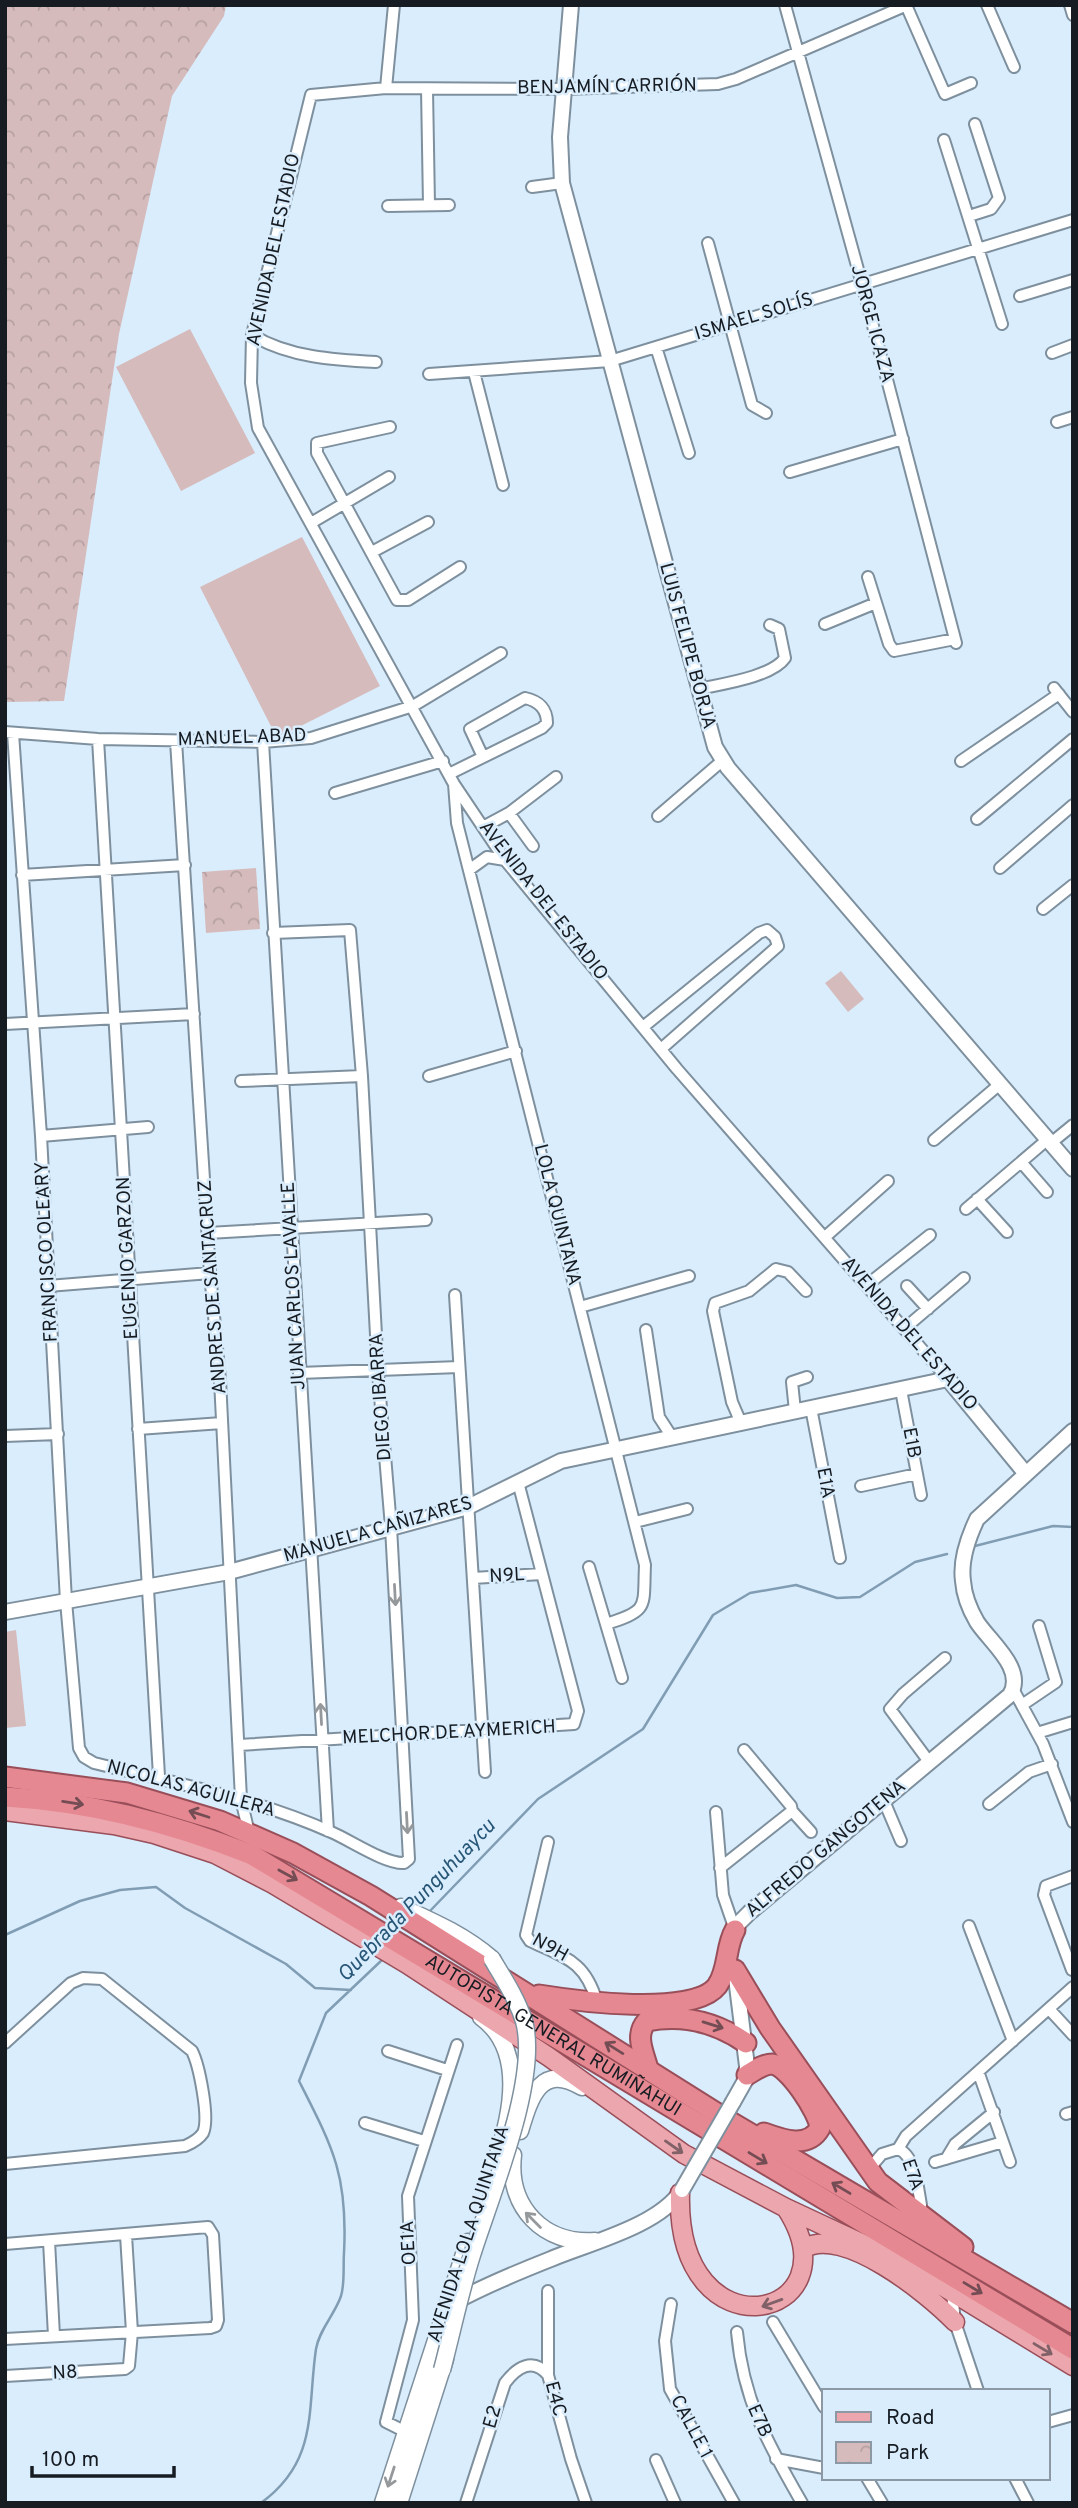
<svg xmlns="http://www.w3.org/2000/svg" width="1078" height="2508" font-family="Overpass,sans-serif">
  <defs>
    <pattern id="park-crowns" width="20" height="18" patternUnits="userSpaceOnUse" patternTransform="scale(1.75)"><rect width="20" height="18" fill="#d5bbbc"/><path d="M2 6a3 3 0 1 1 6 0M12 15a3 3 0 1 1 6 0" fill="none" stroke="#b6a0a1"/></pattern>
  </defs>
  <rect width="100%" height="100%" fill="#daedfd"/>
  <path fill="url(#park-crowns)" d="M5,5H226L224,16L172,96L119,334L64,701L5,702Z
    M256,868L260,929L206,933L202,872Z"/>
  <path fill="#d5bbbc" d="M190,329L255,453L181,491L116,367Z
    M302,537L380,686L277,738L200,587Z
    M841,971L864,999L848,1012L825,983Z
    M16,1630L26,1726L5,1728V1632Z"/>
  <g fill="none" stroke-linecap="round" stroke-linejoin="round">
    <path stroke="#819db3" stroke-width="2.5" d="M975,1546L1053,1526L1073,1527
      M429,1912L538,1799L643,1729L713,1615L750,1593L796,1585L837,1598L860,1597L915,1562L947,1554
      M5,1935L80,1901L120,1890L156,1887L185,1908L286,1964L315,1988L351,1990
      M261,2503C319,2461 307,2409 316,2349C319,2330 335,2314 341,2296C345,2283 343,2266 344,2253C348,2175 333,2148 299,2081L326,2013L383,1959"/>
    <defs>
      <path id="minor" d="M785,5L862,284L956,643
        M906,5L945,94L971,83
        M907,5L736,79L718,84L563,89L386,88L311,95L252,335L251,383L258,428L454,784L505,860L677,1069L948,1379
        M987,5L1014,67
        M1070,5L1073,15
        M386,88L394,5
        M427,89L429,205
        M944,140L1002,324
        M532,187L562,183
        M388,206L449,205
        M969,216L991,209L999,198L975,124
        M708,243L752,405L766,413
        M1020,296L1073,280
        M252,335C288,357 334,360 376,362
        M656,347L689,453
        M1052,353L1073,345
        M474,372L503,485
        M429,374L610,361L1073,220
        M1057,422L1073,417
        M390,427L317,443V453L397,600H408L460,567
        M790,472L903,439
        M311,523L389,477
        M372,552L428,522
        M868,577L889,644L894,651L955,639
        M825,624L876,603
        M1054,688L1073,712
        M699,689C721,684 772,677 785,658L779,629L770,625
        M5,732L98,739L263,742L311,738L413,706L501,653
        M13,733L41,1136L66,1601L79,1748L84,1757L94,1763C174,1783 255,1798 331,1832C350,1840 385,1864 404,1863L409,1859L391,1527L378,1372L362,1076L350,930L273,933
        M98,739L159,1776
        M176,741L210,1273L220,1380L241,1799L249,1833
        M263,742L328,1831
        M961,761L1059,694
        M449,774L542,728L547,723C547,709 539,701 525,698L470,729L483,757
        M454,784L457,823L645,1565C643,1608 650,1610 606,1624
        M335,793L443,761
        M509,813L533,846
        M658,816L722,761
        M977,819L1073,739
        M483,827L509,813L556,777
        M1000,868L1073,805
        M469,870L487,857L505,860
        M22,875L185,865
        M1043,909L1073,885
        M5,1024L194,1014
        M643,1027L759,933L767,930L775,937L778,946L661,1049
        M429,1076L516,1051
        M241,1081L362,1076
        M41,1136L148,1127
        M934,1140L1000,1084
        M1051,1143L1073,1125
        M1021,1162L1047,1192
        M977,1199L1007,1232
        M966,1209L1048,1139
        M208,1233L426,1220
        M825,1237L888,1181
        M867,1285L930,1235
        M48,1286L210,1273
        M907,1286L928,1309
        M455,1295L485,1772
        M580,1307L689,1276
        M905,1328L964,1278
        M646,1330L659,1417L672,1437
        M299,1373L459,1367
        M901,1390L921,1495
        M811,1408L840,1558
        M795,1411L792,1382L807,1377
        M741,1423L732,1402L713,1311L715,1303L749,1291L776,1269L788,1272L806,1291
        M138,1429L222,1423
        M5,1436L58,1434
        M861,1486L917,1474
        M635,1522L687,1509
        M589,1567L622,1678
        M473,1578L542,1574
        M1013,1689L1043,1744L1073,1822
        M1022,1705L1056,1682L1039,1626
        M1037,1733L1073,1722
        M239,1745L574,1724L578,1711L518,1482
        M930,1763L890,1709L903,1694L945,1658
        M884,1801L901,1841
        M989,1804L1029,1772L1052,1764
        M792,1811L811,1832
        M716,1812L723,1895L735,1930
        M548,1842L526,1935L530,1941C566,1958 585,1961 597,2002
        M720,1868L792,1811L791,1806L744,1750
        M969,1926L1013,2041
        M1072,1970L1044,1895L1046,1886L1073,1876
        M1049,2009L1073,2035
        M5,2043L71,1983L83,1978L102,1979L192,2051C199,2065 210,2118 203,2133C199,2139 192,2143 185,2146L5,2164
        M388,2051L447,2070
        M979,2074L1010,2162
        M1066,2114L1073,2112
        M365,2123L424,2141
        M898,2149C915,2155 918,2188 921,2205
        M946,2159L955,2144L994,2112
        M935,2162L1003,2142
        M869,2169L882,2154L898,2149L906,2136L1073,1987
        M49,2241L54,2336
        M5,2244L208,2227L213,2235L218,2320L216,2326L210,2328L5,2339
        M548,2291V2375L571,2459L586,2503
        M952,2293L955,2322L978,2391
        M671,2304L665,2341L670,2389L734,2503
        M773,2322L824,2407
        M737,2332C743,2400 768,2444 802,2503
        M5,2376L125,2369L129,2366L132,2332L126,2235
        M1048,2422L1073,2415
        M406,2432L386,2422L413,2320L408,2196L457,2045
        M776,2459L824,2468
        M656,2460L675,2503
        M867,2478L882,2503
        M1015,2478L1028,2503
        M466,2503L505,2383C517,2367 533,2357 548,2375"/>
      <path id="tertiary" d="M571,5L560,137L562,183L715,747L728,768L1073,1169
        M5,1612L229,1572L468,1507L561,1461L948,1379L1026,1474
        M733,1937L738,1924L750,1912L1010,1695C1026,1669 990,1642 977,1622C970,1610 964,1595 963,1581C960,1560 968,1538 977,1519L1073,1431
        M733,2102L746,2079L747,2066L736,1978
        M453,2303C484,2286 518,2272 551,2259C589,2243 659,2226 682,2190"/>
      <path id="secondary" d="M401,1907C434,1922 464,1935 492,1959
        M481,2017C527,2050 511,2117 496,2161
        M520,2131C530,2098 540,2062 582,2087
        M513,2155C507,2207 544,2245 595,2241
        M383,2503L468,2242
        M399,2503L445,2359"/>
      <path id="primary" d="M5,1811L114,1825L154,1834L215,1854L273,1884L407,1964L549,2057L684,2154L786,2208L906,2264L1073,2366
        M680,2193C675,2361 859,2321 786,2208
        M803,2249C842,2224 928,2294 955,2322"/>
      <g id="trunk">
        <path d="M5,1777L127,1793L220,1821L293,1853L371,1896L734,2124L1073,2323"/>
        <path id="s1" d="M5,1797C92,1802 172,1823 252,1855L1073,2349"/>
        <path d="M735,1970L770,2028L878,2182L963,2247"/>
        <path d="M539,1995C576,2001 693,2017 717,1986C729,1969 725,1947 735,1930"/>
        <path d="M648,2069C644,2053 634,2035 647,2021C684,2014 716,2022 746,2043"/>
        <path d="M747,2075C754,2071 763,2064 772,2064C788,2065 819,2113 820,2128C808,2149 783,2140 764,2133"/>
      </g>
    </defs>
    <use href="#minor" stroke="#7e909e" stroke-width="14"/>
    <use href="#tertiary" stroke="#7e909e" stroke-width="18"/>
    <use href="#secondary" stroke="#7e909e" stroke-width="19"/>
    <use href="#primary" stroke="#994f59" stroke-width="21"/>
    <use href="#trunk" stroke="#994f59" stroke-width="23"/>
    <use href="#minor" stroke="#fff" stroke-width="10"/>
    <use href="#tertiary" stroke="#fff" stroke-width="14"/>
    <use href="#secondary" stroke="#fff" stroke-width="16"/>
    <use href="#primary" stroke="#eca6ad" stroke-width="18"/>
    <use href="#trunk" stroke="#e68892" stroke-width="19"/>
    <defs>
      <path id="tertiary-bridge" d="M682,2190L733,2102"/>
      <path id="secondary-bridge" d="M442,2370C452,2332 460,2293 472,2255C490,2197 540,2079 524,2021C517,1999 504,1979 492,1959"/>
    </defs>
    <use href="#tertiary-bridge" stroke="#7e909e" stroke-width="18" stroke-linecap="butt"/>
    <use href="#secondary-bridge" stroke="#7e909e" stroke-width="19" stroke-linecap="butt"/>
    <use href="#tertiary-bridge" stroke="#fff" stroke-width="14"/>
    <use href="#secondary-bridge" stroke="#fff" stroke-width="16"/>
  </g>
  <defs><path id="oneway-shaft" d="M-6 0H5M1.5-3L5.5 0L1.5 3" fill="none" stroke-width="1.6" stroke-linecap="round" stroke-linejoin="round" transform="scale(1.75)"/></defs>
  <g stroke="#96999c">
    <use href="#oneway-shaft" transform="translate(395 1595) rotate(87)"/>
    <use href="#oneway-shaft" transform="translate(321 1714) rotate(-93)"/>
    <use href="#oneway-shaft" transform="translate(407 1823) rotate(87)"/>
    <use href="#oneway-shaft" transform="translate(533 2220) rotate(-135)"/>
    <use href="#oneway-shaft" transform="translate(391 2477) rotate(108)"/>
  </g>
  <g stroke="#744d54">
    <use href="#oneway-shaft" transform="translate(73 1803) rotate(9)"/>
    <use href="#oneway-shaft" transform="translate(199 1814) rotate(-162)"/>
    <use href="#oneway-shaft" transform="translate(288 1875) rotate(29)"/>
    <use href="#oneway-shaft" transform="translate(713 2025) rotate(17)"/>
    <use href="#oneway-shaft" transform="translate(614 2048) rotate(-148)"/>
    <use href="#oneway-shaft" transform="translate(758 2158) rotate(31)"/>
    <use href="#oneway-shaft" transform="translate(841 2188) rotate(-149)"/>
    <use href="#oneway-shaft" transform="translate(973 2288) rotate(31)"/>
  </g>
  <g stroke="#816168">
    <use href="#oneway-shaft" transform="translate(674 2147) rotate(35)"/>
    <use href="#oneway-shaft" transform="translate(772 2303) rotate(160)"/>
    <use href="#oneway-shaft" transform="translate(1043 2349) rotate(31)"/>
  </g>
  <g text-anchor="middle" dominant-baseline="central" stroke-width="5" stroke-linejoin="round" paint-order="stroke">
    <g font-size="19" fill="#161c22" stroke="#daedfd">
      <text transform="translate(607 87) rotate(-1)">BENJAMÍN CARRIÓN</text>
      <text transform="translate(274 250) rotate(-78)">AVENIDA DEL ESTADIO</text>
      <text transform="translate(754 317) rotate(-17)">ISMAEL SOLÍS</text>
      <text transform="translate(872 324) rotate(75)">JORGE ICAZA</text>
      <text transform="translate(687 646) rotate(75)">LUIS FELIPE BORJA</text>
      <text transform="translate(242 738) rotate(-2)">MANUEL ABAD</text>
      <text transform="translate(543 901) rotate(52)">AVENIDA DEL ESTADIO</text>
      <text transform="translate(557 1215) rotate(76)">LOLA QUINTANA</text>
      <text transform="translate(47 1252) rotate(-93)">FRANCISCO OLEARY</text>
      <text transform="translate(128 1258) rotate(-93)">EUGENIO GARZON</text>
      <text transform="translate(294 1286) rotate(-93)">JUAN CARLOS LAVALLE</text>
      <text transform="translate(213 1287) rotate(-94)">ANDRES DE SANTACRUZ</text>
      <text transform="translate(909 1334) rotate(49)">AVENIDA DEL ESTADIO</text>
      <text transform="translate(381 1397) rotate(-94)">DIEGO IBARRA</text>
      <text transform="translate(911 1443) rotate(79)">E1B</text>
      <text transform="translate(825 1483) rotate(79)">E1A</text>
      <text transform="translate(378 1530) rotate(-16)">MANUELA CAÑIZARES</text>
      <text transform="translate(507 1576) rotate(-3)">N9L</text>
      <text transform="translate(449 1733) rotate(-3)">MELCHOR DE AYMERICH</text>
      <text transform="translate(191 1789) rotate(15)">NICOLAS AGUILERA</text>
      <text transform="translate(826 1849) rotate(-40)">ALFREDO GANGOTENA</text>
      <text transform="translate(550 1948) rotate(29)">N9H</text>
      <text stroke="none"><textPath href="#s1" startOffset="606">AUTOPISTA GENERAL RUMIÑAHUI</textPath></text>
      <text transform="translate(912 2175) rotate(71)">E7A</text>
      <text transform="translate(469 2234) rotate(-72)">AVENIDA LOLA QUINTANA</text>
      <text transform="translate(409 2243) rotate(-93)">OE1A</text>
      <text transform="translate(65 2373) rotate(-3)">N8</text>
      <text transform="translate(555 2399) rotate(75)">E4C</text>
      <text transform="translate(493 2417) rotate(-74)">E2</text>
      <text transform="translate(759 2421) rotate(66)">E7B</text>
      <text transform="translate(691 2427) rotate(62)">CALLE 1</text>
    </g>
    <g font-size="21" font-style="italic" fill="#275677" stroke="#daedfd">
      <text transform="translate(417 1901) rotate(-46)">Quebrada Punguhuaycu</text>
    </g>
  </g>
  <rect width="1078" height="2508" fill="none" stroke="#161c22" stroke-width="14"/>
  <rect x="822" y="2389" width="228" height="91" fill="#daedfd" stroke="#8c99a5" stroke-width="2"/>
  <rect x="836" y="2412" width="35" height="10" fill="#eca6ad" stroke="#8c99a5" stroke-width="2"/>
  <text x="886" y="2424" font-size="21" fill="#161c22">Road</text>
  <rect x="836" y="2442" width="35" height="21" fill="url(#park-crowns)" stroke="#8c99a5" stroke-width="2"/>
  <text x="886" y="2459" font-size="21" fill="#161c22">Park</text>
  <path d="M32 2466v10h142v-10" fill="none" stroke="#161c22" stroke-width="3.5"/>
  <text x="42" y="2466" font-size="21" fill="#161c22" stroke="#daedfd" stroke-width="5" paint-order="stroke">100 m</text>
</svg>
